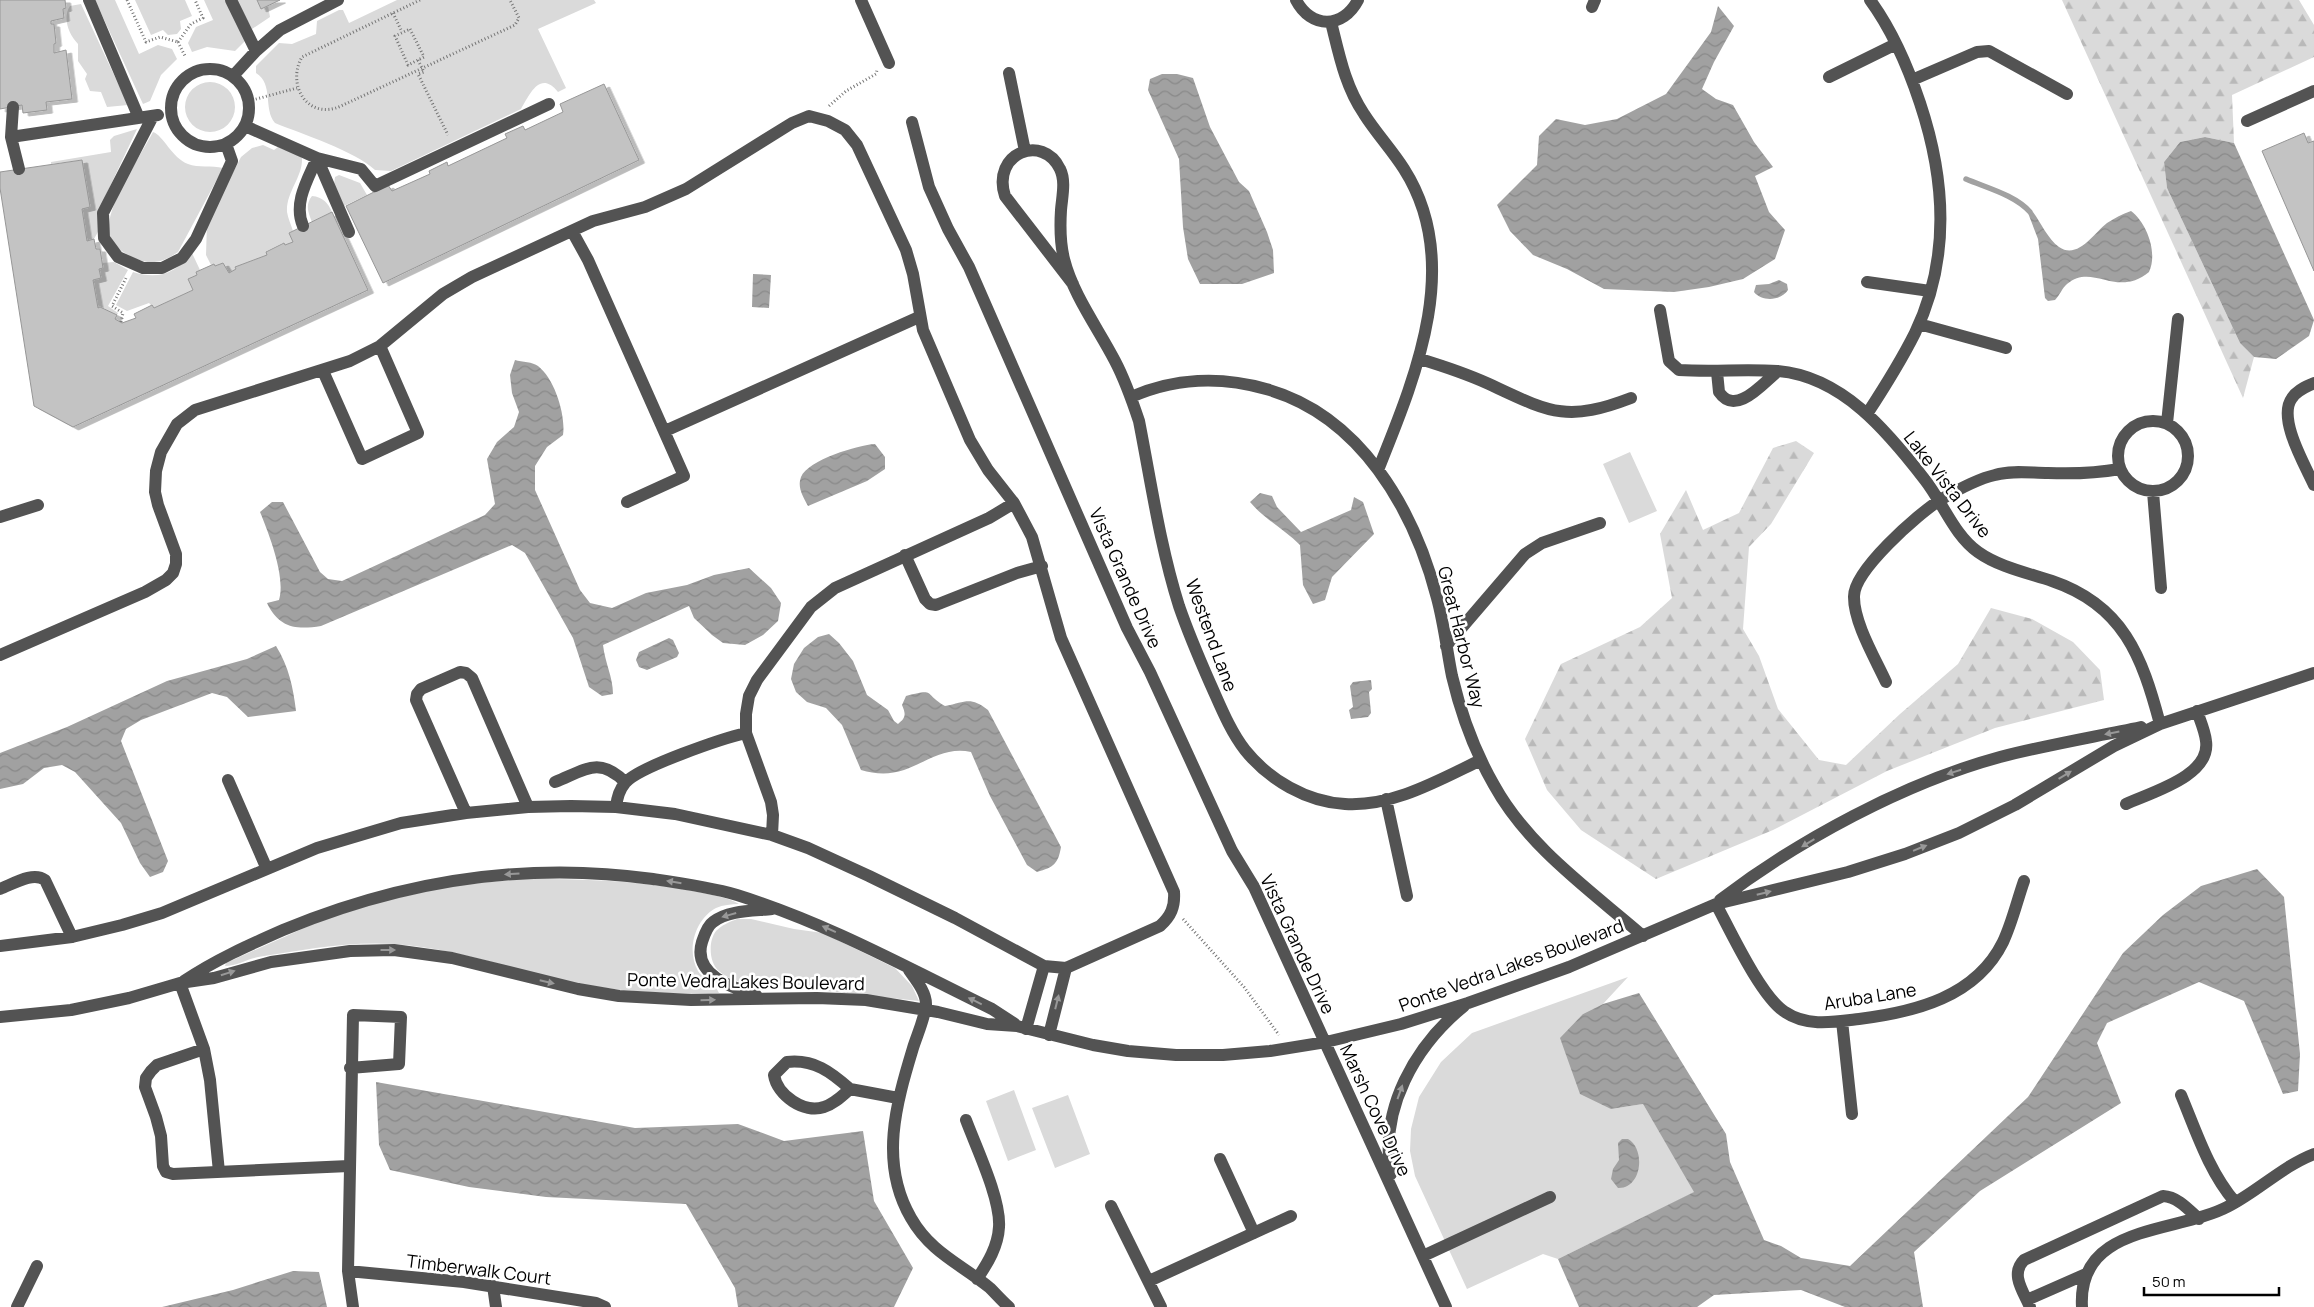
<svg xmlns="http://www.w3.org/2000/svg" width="2314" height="1307" font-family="Manrope,sans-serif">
  <defs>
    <pattern id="forest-firs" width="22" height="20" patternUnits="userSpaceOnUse" patternTransform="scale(1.25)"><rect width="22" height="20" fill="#dadada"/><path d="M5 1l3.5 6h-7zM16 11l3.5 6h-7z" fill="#b9b9b9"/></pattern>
    <pattern id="water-waves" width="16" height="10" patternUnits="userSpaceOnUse" patternTransform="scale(1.25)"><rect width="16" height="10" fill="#a1a1a1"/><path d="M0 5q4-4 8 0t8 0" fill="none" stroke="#898989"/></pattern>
    <filter id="shadow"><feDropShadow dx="5.5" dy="3" stdDeviation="0" flood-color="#0004"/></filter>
  </defs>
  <rect width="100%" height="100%" fill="#fff"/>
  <path fill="#dadada" d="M95,0H115L139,54L158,45L172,49L177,59L161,75L150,101L143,104Z
    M135,0H185L192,16L180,21L181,29L177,34L168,35L163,30L151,35Z
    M204,0H226L246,40L235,51L207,47L192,52L188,43L196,27L213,20Z
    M237,0H257L261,9L268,6L270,17L252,29Z
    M397,0H594L596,3L538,29L566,88L558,92C540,70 530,94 521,109L391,171L375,170C355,151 302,134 275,123C263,109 274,84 256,73V66L279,43L292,44L316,34L317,21L339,10H343L349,23Z
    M81,4L128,105L107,107L101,92L90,91L85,79L87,74L78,61V44C69,35 62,18 70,6Z
    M185 107a25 25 0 1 1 50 0a25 25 0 1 1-50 0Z
    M137,129L105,197L99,230L94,239L87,241L82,209V160L51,164V162L111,152L110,140L114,136Z
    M153,132C163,135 172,158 188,164C198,168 212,165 223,168L178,252C164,262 152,265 136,259C122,253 107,242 109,225C110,201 141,155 153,132Z
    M263,145L274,150L278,147L296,154L302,158C303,177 286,192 287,212C288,218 291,225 293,231L289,233L293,242L285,245L283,243L267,251V255L235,267L236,269L229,273L223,263L215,266L214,264L211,265L206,255L207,223L241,157L252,148Z
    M339,175L360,183L367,195L344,206L334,184L335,177Z
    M312,196C323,197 328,203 332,212L312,222C308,212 305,205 312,196Z
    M192,253L200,270L196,272L197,275L189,280L193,290L154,308L149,303L127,311L116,305L133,272C159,280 176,273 192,253Z
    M114,262L128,270L108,306L118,313L117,315L101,307L98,308L93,280L101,278L99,269L103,268L102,263Z
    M1630,452L1657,511L1629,523L1603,464Z
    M521,879C581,879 640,880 698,892C712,895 727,897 739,904C731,904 723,905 716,908C695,919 686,950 698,971C703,979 716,985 719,993C703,995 686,994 669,993C638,992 606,989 575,983C514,970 456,948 393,944C349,941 301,950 258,957C247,959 237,966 225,966L226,963L322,920L383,901L451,886Z
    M737,919H751L794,929L823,933L895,968L912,986L919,1001L740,982C733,979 725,977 719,971C709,963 708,941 716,931C722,925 729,922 737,919Z
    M1628,977L1603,1004L1583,1014L1611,1109L1643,1104L1695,1192L1558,1259L1543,1254L1467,1289L1415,1176L1410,1151L1411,1129L1419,1097L1441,1062L1472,1033Z
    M1014,1090L1036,1150L1008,1161L986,1101Z
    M1068,1095L1090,1154L1055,1168L1032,1108Z"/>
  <path fill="url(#forest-firs)" d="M2062,0H2299L2314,25V57L2232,95L2234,143L2205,137L2180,142L2164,162L2167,188L2240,343L2254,357L2243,398Z
    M1796,441L1814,453L1771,524L1749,547L1743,629L1759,656L1778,709L1819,760L1846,765L1900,714L1958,664L1991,608L2032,619L2073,642L2100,670L2104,700L1995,728L1887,771L1773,830L1656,879L1581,830L1547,790L1525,739L1561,664L1640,627L1672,598L1660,534L1686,490L1703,530L1739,513L1773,448Z"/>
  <path fill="url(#water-waves)" d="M1718,6L1734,26L1714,62L1702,89L1716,99L1733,105L1754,142L1773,167L1755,176L1769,212L1785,230L1775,259L1743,279L1709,287L1674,292L1604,289L1567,269L1533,255L1510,231L1497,205L1537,165L1539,136L1556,119L1585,125L1617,119L1666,94L1711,32Z
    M1162,74H1177L1193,78L1210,127L1239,182L1249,191L1267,232L1273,250L1274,273L1242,284H1200L1188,259L1183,227L1179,159L1148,90L1150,79Z
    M2205,137L2234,143L2314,320L2309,336L2276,359L2254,357L2240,343L2167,188L2164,162L2180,142Z
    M2131,211C2147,223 2158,253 2149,272C2116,299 2093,262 2067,284C2062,288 2060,295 2055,300L2048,301L2045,298L2038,239L2028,213L2033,212C2041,223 2048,239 2059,247C2078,260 2094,233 2107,223C2115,218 2122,214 2131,211Z
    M753,274L771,275L769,308L752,307Z
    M1779,280L1787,284L1788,290C1781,301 1762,302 1754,292L1756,285L1769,284Z
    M515,360C522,362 533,362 538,366C555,379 566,416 563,435L547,447L535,466V490L580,590L590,603L612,608L646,593L687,585L714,575L749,568L771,588L781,603L778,621L763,635L745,645L723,643L712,635L694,618L689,606L603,645C605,663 613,677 613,694L602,696L589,687L573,638L525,553L512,545L321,626C296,630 279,628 267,603L279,600C286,577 269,534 260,512L272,502H283L320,572L328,579L342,581L485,515L495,504L487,459L497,442L514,427L519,412L512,393L510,375Z
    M875,444L885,457V469L867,481L808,506C803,497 797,487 801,477C808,460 858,445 875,444Z
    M1260,493L1272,496L1277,507L1301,532L1351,510L1354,497L1363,502L1374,534L1332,577L1325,600L1313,604L1303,585L1300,545C1284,529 1264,519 1250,502Z
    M829,634L839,643L853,661L867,695L888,710L894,721L898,724C906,718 906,714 902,705L906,696C937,688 923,694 945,706C966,702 970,696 988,710L1061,847C1058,864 1054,867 1037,872L1027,865L990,796L971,752C946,746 926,762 904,770C889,775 875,774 861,770L842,725L826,708L807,702L796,692L791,679L794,664L804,648L818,637Z
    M669,638L673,640L679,653L677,657L647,670L639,667L636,660L639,652Z
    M276,646C289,667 293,687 296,711L248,717L227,697L212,693L141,720L126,729L121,741L168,861L163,872L150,877L140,863L121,823L75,772L62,765L44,768L23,784L0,789V753L67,727L167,681L247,659Z
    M1371,680L1372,689L1369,692L1371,713L1368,717L1351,719L1349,710L1353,707L1350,686L1353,682Z
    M2257,869L2284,897L2300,1054L2298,1091L2283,1094L2244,1001L2199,982L2107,1023L2097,1043L2121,1103L1980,1191L1914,1252L1923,1307H1845L1801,1290L1714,1295L1697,1307H1579L1558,1259L1694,1192L1643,1104L1611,1109L1580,1094L1560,1038L1583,1014L1603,1004L1639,993L1726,1134L1730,1162L1764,1240L1781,1246L1801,1258L1850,1266L2028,1097L2123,953L2163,915L2201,886Z
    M376,1082L635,1128L738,1124L784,1141L863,1131L874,1201L913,1268L894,1307H738L735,1288L686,1204L546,1197L469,1187L390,1170L379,1145Z
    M1622,1139H1628C1646,1149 1642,1189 1618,1188L1611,1179L1613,1169L1619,1160L1618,1143Z
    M293,1271L319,1272L327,1307H162L233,1290Z"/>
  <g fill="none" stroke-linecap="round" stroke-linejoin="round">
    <path stroke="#a1a1a1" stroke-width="5.5" d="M1966,179C1987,188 2015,195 2030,212"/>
  </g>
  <path fill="#c3c3c3" stroke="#979797" filter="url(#shadow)" d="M0,0H65L66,8L63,9L64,18L51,21V24H54L56,43L54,44V53L66,50L72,99L46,102L47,110L23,113L22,105L0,109Z
    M257,0H280L261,9Z
    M604,84L639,160L383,283L346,206L388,185L392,191L430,174L429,171L447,162L448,166L507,138L505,134L523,126L525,130L563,112L560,104Z
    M2304,133L2308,143L2314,141V271L2262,151Z
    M82,160L90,207L82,209L87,241L94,239L96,249H100L103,268L99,269L101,278L93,280L98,308L100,307L117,315L115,319L122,323L136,318L134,314L152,305L154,308L193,290L188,279L197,275L196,272L214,264L215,266L223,263L229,273L236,269L235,267L267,255L266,252L284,243L285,245L293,242L289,233L332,212L368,290L73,427L34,406L0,188V172Z"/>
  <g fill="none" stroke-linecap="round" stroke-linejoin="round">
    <path stroke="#757575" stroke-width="3" stroke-dasharray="1 2.5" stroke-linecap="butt" d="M127,0L146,42L160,37L178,42
      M420,0L302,57C286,85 308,121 341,106L515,25L519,18L510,0
      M393,13L402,32
      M410,29L424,57L408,65L395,36Z
      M178,42L191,24L203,18L195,0
      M178,42L185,56
      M418,60L424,72L418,74L448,135
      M249,101L297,88
      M829,106L846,91L876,74L877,70
      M121,322L123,313L112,306L127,276
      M1183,919L1244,987L1279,1035"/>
    <path stroke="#535353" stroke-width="12" d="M89,0L139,118
      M231,0L256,51
      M861,0L889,63
      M1296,0C1311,29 1343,29 1358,0
      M1592,7L1595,0
      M1331,22C1339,54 1345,86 1364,114C1376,133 1392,150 1404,169C1464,263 1415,378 1378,470
      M171 108a39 39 0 1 1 78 0a39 39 0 1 1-78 0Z
      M1009,73L1025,151
      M233,76L256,51L280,30L338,0
      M1829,77L1896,44
      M1912,80L1977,52L1989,51L2067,94
      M13,107L11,137L19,169
      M153,116L103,213L104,238L118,257L143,268H162L182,258L196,239L232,161L226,144
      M2247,121L2314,91
      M912,122L929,187L948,229L969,267L1127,628L1150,672L1232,851L1254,887L1446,1307
      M245,126L317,158L361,169L375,186L549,104
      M11,137L158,115
      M317,158L349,232
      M303,226C293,203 308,179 317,158
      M572,231L588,260L684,476L627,502
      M1867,282L1930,291
      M1073,284L1005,196C991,153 1043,133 1060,169C1066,181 1062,197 1061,210C1060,226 1060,243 1064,259C1073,295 1098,328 1115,361C1125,380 1132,400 1139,421C1151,482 1160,546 1179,606C1188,632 1199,658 1210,683C1220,705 1230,731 1245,750C1269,780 1307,802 1345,804C1393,807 1439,780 1481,760
      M1660,310L1669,361L1679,370C1712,372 1745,369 1777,371C1842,376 1888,432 1925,480C1943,503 1954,535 1978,552C1999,567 2028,573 2052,581C2123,605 2142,656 2160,724
      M1919,324L2006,348
      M1420,359C1443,366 1467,374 1489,384C1549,412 1566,423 1631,398
      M323,371L362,459L418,433L380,346
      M1717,372L1719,392C1736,417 1763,383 1778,371
      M2314,383C2306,387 2297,390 2292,398C2277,418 2305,465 2314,485
      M1131,397C1174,378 1221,376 1266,389C1360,415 1414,509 1437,598C1444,624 1447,651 1452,676C1461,714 1475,752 1494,785C1528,847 1590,890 1643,936
      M1867,414C1884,388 1901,361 1915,333C1951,258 1945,178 1920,103C1908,67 1892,30 1870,0
      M2118 456a35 35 0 1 1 70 0a35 35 0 1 1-70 0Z
      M2167,423L2178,319
      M665,431L919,317
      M2153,492L2161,588
      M0,517L38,505
      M905,555L925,599L930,604L936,605L1017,573L1042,566
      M1446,646L1525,554L1542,543L1600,523
      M0,655L145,592L166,580L173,573L176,564V554L158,505L155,492L156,471L161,452L177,424L195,410L350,361L380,346L443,294L472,277L593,221L645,207L686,189L792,123L809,116L828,121L845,130L857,145L906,250L913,274L923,330L970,440L988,470L1014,503L1032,537L1061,638L1174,892C1175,907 1171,916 1160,926L1066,968L1044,966L955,918L869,876L808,848L772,835L675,814L616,807L571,806L528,807L466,813L401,823L317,848L162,913L122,925L72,937L0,946
      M1886,682C1875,658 1854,623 1854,597C1853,571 1918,514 1940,500C1957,490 1977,479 1995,475C2012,470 2031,473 2048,473C2072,474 2097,473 2120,469
      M228,780L266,867
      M555,782C585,770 599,756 625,782
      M1386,799L1407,896
      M2126,804C2152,792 2211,776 2206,741C2205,731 2200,720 2197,711
      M616,807C617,798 619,790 625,783C638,767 724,738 746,733
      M466,813L416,700L417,694L421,689L460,672L466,673L472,678L528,807
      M772,835L773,815L771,802L746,733V714L749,696L757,680L811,607L835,588L989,518L1014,503
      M0,889C13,884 33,871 45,880L72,937
      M1720,900C1799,840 1904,783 2000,757C2046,745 2094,737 2141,727
      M1716,904C1730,930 1761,997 1785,1012C1807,1027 1834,1022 1859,1019C1915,1012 1976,997 2003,942C2012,923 2017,901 2024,881
      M909,970C916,980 926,992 926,1004C925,1018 917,1035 913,1048C896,1104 879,1163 911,1218C931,1253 961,1264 990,1288C996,1294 1002,1301 1009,1307
      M184,981C215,960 249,945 283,930C401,881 526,861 653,879C681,883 710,887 737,895C827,923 908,968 992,1009L1015,1024
      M180,983L204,1049L210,1080L219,1172
      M756,995C733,988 692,975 702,942C704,936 707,926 713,922C728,910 754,911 772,909
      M0,1017L71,1010L129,998L180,983L214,978L271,962L350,951L394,950L452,958L578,989L619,996L691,1000L817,998L866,1000L938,1012L987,1024L1017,1026L1093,1045L1128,1051L1176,1055H1223L1270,1051L1326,1042L1401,1024L1468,1003L1569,967L1716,904L1848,872L1905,854L1959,833L2015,805L2114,746L2160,724L2314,673
      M1842,1021L1852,1114
      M1026,1029L1044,966
      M1049,1035L1066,968
      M204,1049L157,1065L151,1071L146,1078L145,1087L156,1117L161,1136L163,1166L166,1172L173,1174L349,1166
      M350,1068L399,1064L401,1017L353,1015L348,1271L353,1307
      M850,1089C831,1072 814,1059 787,1062L774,1075C777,1095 804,1114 824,1107C834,1104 842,1096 850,1089L898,1098
      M2181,1095C2196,1131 2209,1172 2235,1202
      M966,1120C976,1147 1001,1199 999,1227C998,1246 988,1263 977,1279
      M1220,1159L1254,1233
      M1391,1174C1379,1109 1415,1046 1464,1006
      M1111,1206L1161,1307
      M1423,1256L1550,1197
      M348,1271L464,1282L596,1303L605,1307
      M1149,1281L1291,1216
      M493,1286L496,1307
      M2027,1300L2086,1274
      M17,1307L37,1266
      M2030,1307C2023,1291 2010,1274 2024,1260L2163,1196C2178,1197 2188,1209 2199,1219
      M2082,1307C2077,1223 2177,1234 2229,1206C2258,1191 2283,1166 2314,1154"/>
  </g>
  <defs><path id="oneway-solid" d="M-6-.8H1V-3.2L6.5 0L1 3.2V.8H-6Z" transform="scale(1.25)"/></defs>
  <g fill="#989898">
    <use href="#oneway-solid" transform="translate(2112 733) rotate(169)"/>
    <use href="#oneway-solid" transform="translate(1954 772) rotate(162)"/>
    <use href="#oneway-solid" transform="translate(2065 775) rotate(-31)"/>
    <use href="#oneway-solid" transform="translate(1808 843) rotate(149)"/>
    <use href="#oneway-solid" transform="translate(1920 848) rotate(-22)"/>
    <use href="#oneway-solid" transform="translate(512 874) rotate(176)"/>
    <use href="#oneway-solid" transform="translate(674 882) rotate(-171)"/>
    <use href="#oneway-solid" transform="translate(1764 893) rotate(-14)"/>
    <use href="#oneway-solid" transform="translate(729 915) rotate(164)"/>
    <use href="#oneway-solid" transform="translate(829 929) rotate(-156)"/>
    <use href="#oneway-solid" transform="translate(388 950)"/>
    <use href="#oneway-solid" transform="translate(228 973) rotate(-18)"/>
    <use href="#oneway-solid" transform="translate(547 982) rotate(13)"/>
    <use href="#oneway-solid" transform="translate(708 1000) rotate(-1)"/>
    <use href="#oneway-solid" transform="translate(975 1001) rotate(-154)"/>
    <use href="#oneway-solid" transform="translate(1057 1002) rotate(-76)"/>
    <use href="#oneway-solid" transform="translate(1400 1092) rotate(-70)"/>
  </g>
  <g text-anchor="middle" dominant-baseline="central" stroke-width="5" stroke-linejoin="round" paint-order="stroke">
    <g font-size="18" fill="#000" stroke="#fff">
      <text transform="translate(1948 484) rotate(52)">Lake Vista Drive</text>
      <text transform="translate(1126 578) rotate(66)">Vista Grande Drive</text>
      <text transform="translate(1212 635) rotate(70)">Westend Lane</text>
      <text transform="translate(1462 637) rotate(76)">Great Harbor Way</text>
      <text transform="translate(1298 944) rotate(65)">Vista Grande Drive</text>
      <text transform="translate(1511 965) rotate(-20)">Ponte Vedra Lakes Boulevard</text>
      <text transform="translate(746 981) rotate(1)">Ponte Vedra Lakes Boulevard</text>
      <text transform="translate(1870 996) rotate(-9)">Aruba Lane</text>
      <text transform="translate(1376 1110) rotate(65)">Marsh Cove Drive</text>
      <text transform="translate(479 1269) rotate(7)">Timberwalk Court</text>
    </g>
  </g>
  <path d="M2144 1287v8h135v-8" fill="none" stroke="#000000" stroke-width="2.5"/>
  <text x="2152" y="1287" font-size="15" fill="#000000" stroke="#ffffff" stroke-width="4" paint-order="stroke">50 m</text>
</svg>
